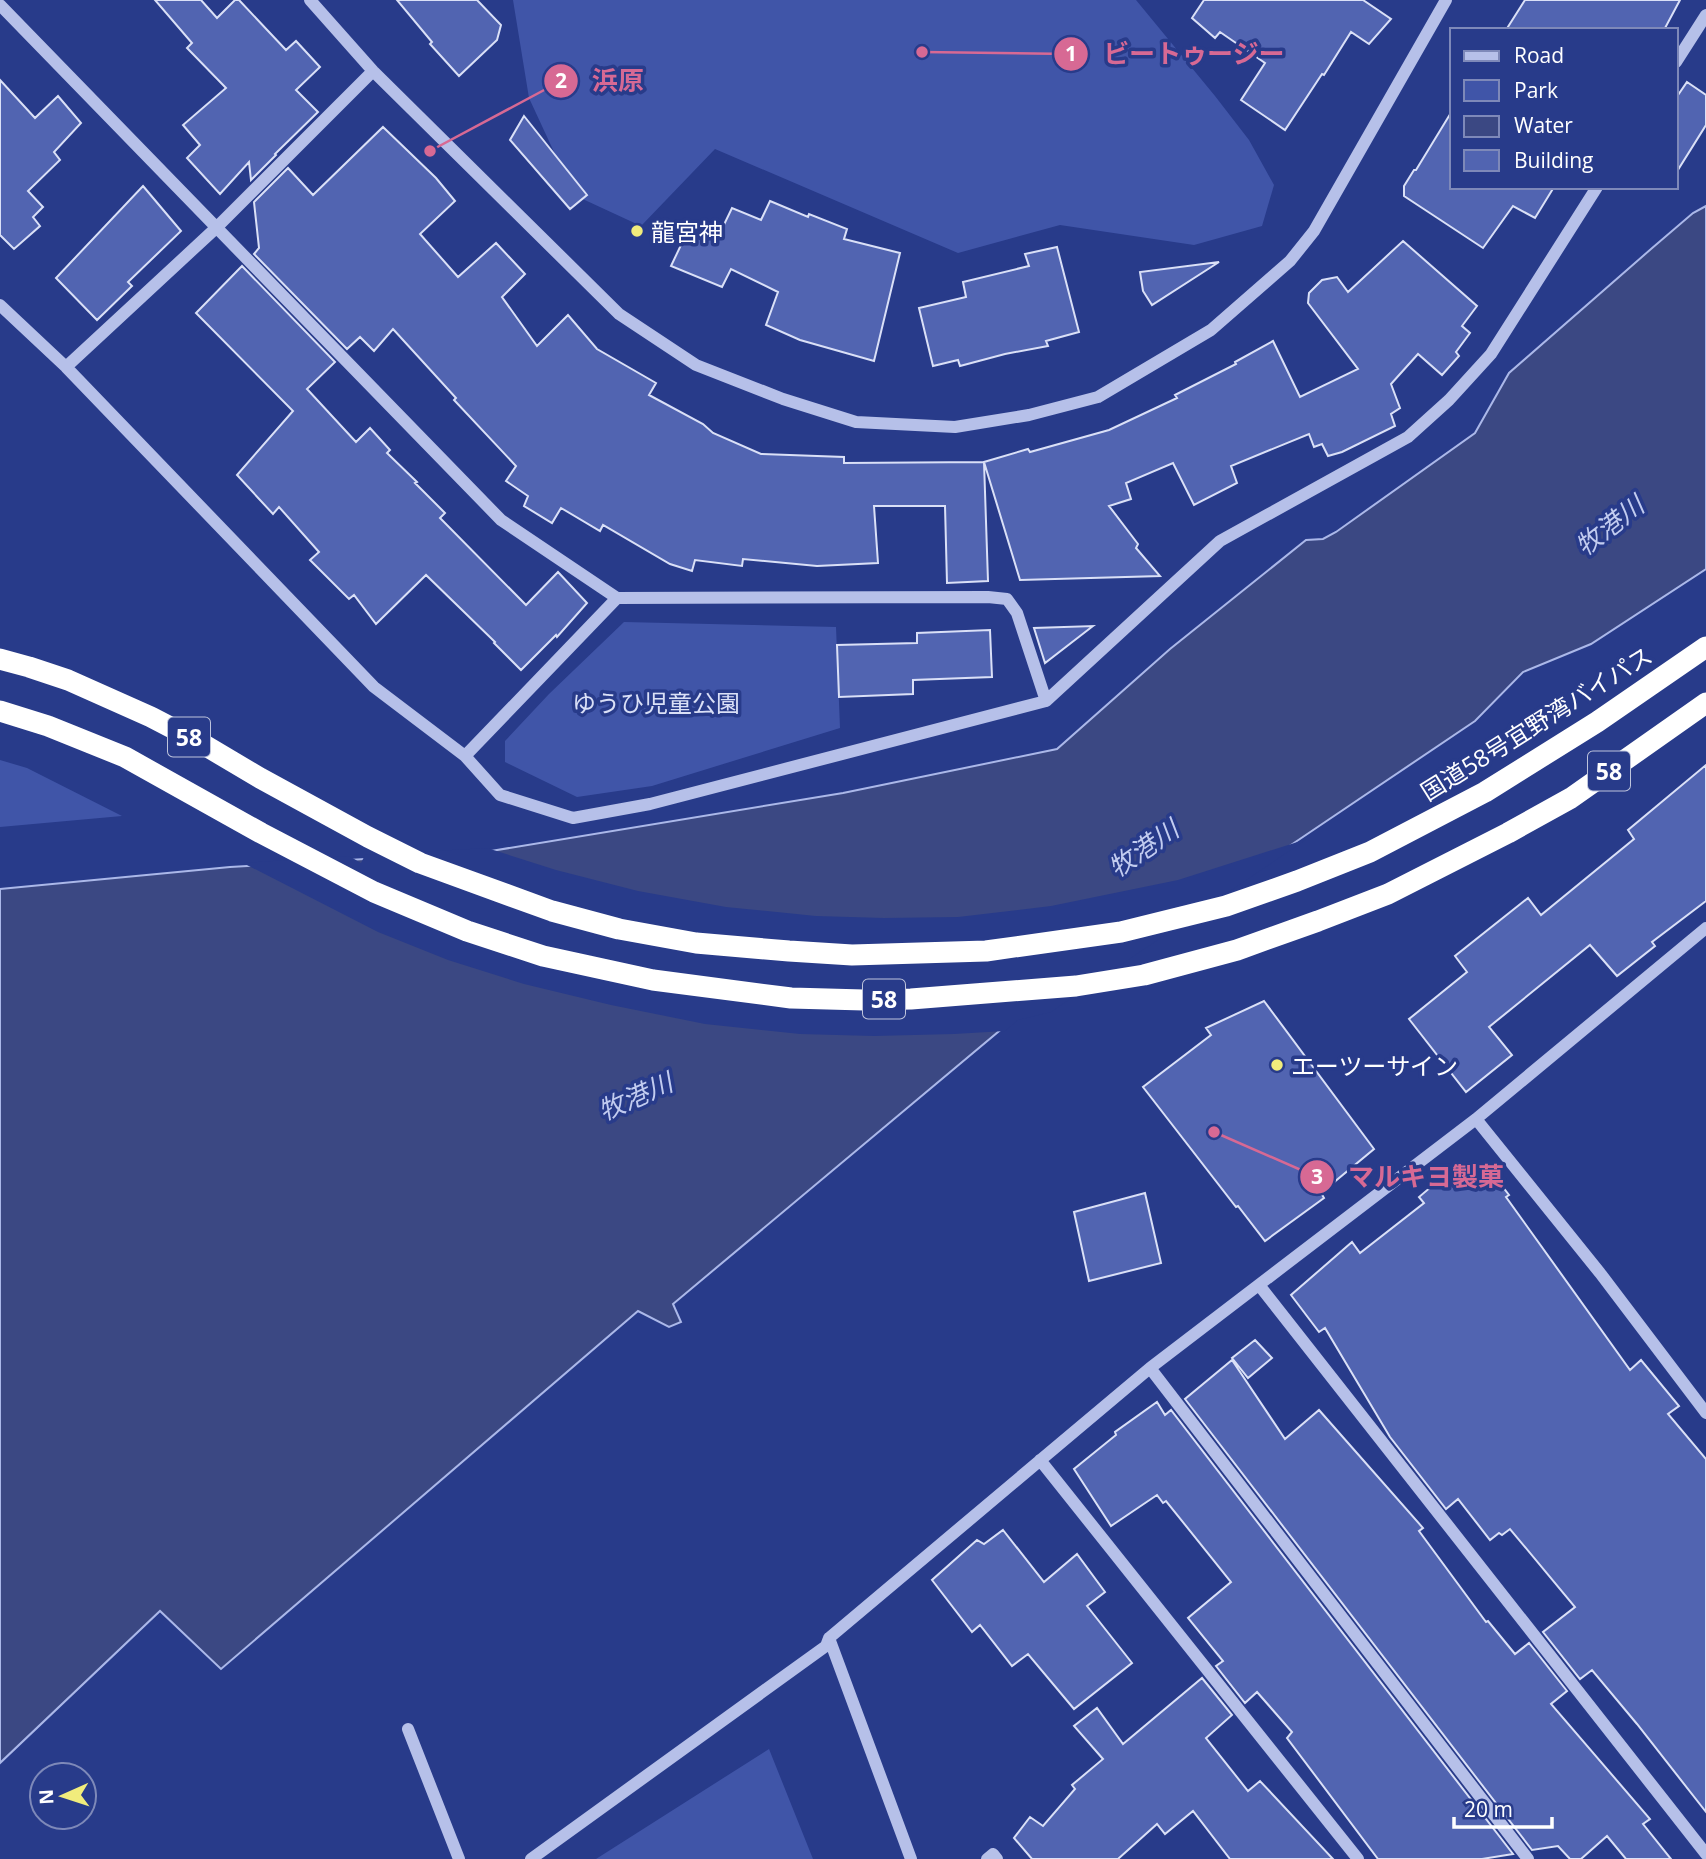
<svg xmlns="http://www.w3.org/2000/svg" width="1706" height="1859" font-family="'Open Sans','Noto Sans JP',sans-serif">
  <rect width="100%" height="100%" fill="#283b8a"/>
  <path fill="#4055a8" d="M513,0H1136L1215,96L1249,140L1274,185L1262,226L1194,245L1060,225L958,253L715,149L641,226L574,195L529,98Z
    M624,622L836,627L840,728L652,786L577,797L505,762V741L549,694Z
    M0,760L27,768L122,816L0,827Z
    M769,1749L813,1859H596Z"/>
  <path fill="#3b4883" stroke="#abb8e9" stroke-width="2" d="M1706,206V569L1591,644L1523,672L1475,721L1049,1008L1016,1017L673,1304L681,1322L669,1327L638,1311L221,1669L160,1611L0,1763V889L230,867L485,852L843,793L1057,749L1170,649L1306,540L1323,539L1336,532L1475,433L1509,373L1651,249L1693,213Z"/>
  <path fill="#283b8a" d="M1307,839L1051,1012L1018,1020L1005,1031L954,1034L874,1036L800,1034L705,1024L611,1005L524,984L448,960L378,932L243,863L349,856L361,863L365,855L487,848L556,870L638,891L726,907L816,916L884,918L958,917L1051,906L1178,880Z"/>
  <path fill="#5164b1" stroke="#dae0f7" stroke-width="2" d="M155,0H201L217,18L235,0H239L286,50L296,41L320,67L296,90L318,112L275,154L276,155L251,180L249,162L220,194L187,158L200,145L183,125L226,88L187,48L192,43Z
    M397,0H477L501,25L497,40L459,76L430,44L432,42Z
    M1204,0H1363L1391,19L1369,44L1351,32L1324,75L1322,74L1285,130L1241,100L1265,63L1220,32L1215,38L1192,18Z
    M1525,0H1680L1664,30H1506Z
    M0,80L35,118L58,96L81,123L54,152L60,160L28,191L43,207L33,217L40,226L14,249L0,235Z
    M1687,82L1706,95V125L1676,173V98Z
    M1452,111V187H1554L1535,218L1513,206L1483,248L1404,196V186L1414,170H1416Z
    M524,116L587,195L570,209L510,140Z
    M383,127L436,178L455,201L420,234L458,277L496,243L525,274L502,297L537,346L568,315L597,349L656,383L649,395L703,424L713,433L761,454L844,457V463L984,462L988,581L947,583L945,506H874L878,563L817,566L743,559L742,566L695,560L692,571L670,564L603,525L600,531L561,508L552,523L524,506L528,496L506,481L516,466L454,400L456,398L393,329L374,351L360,337L347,349L254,254L259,248L254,202L288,168L313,195Z
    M143,186L181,231L128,282L132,286L97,320L56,278Z
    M770,201L808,217L809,214L847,229L844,239L900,253L874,361L800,340L766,325L778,292L731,269L722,287L671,266L691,224L719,235L732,208L761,220Z
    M1403,241L1477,306L1462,326L1470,333L1456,352L1459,356L1442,375L1418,354L1391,384L1400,408L1391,414L1395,426L1342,452L1328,456L1322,444L1314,447L1309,434L1231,466L1237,483L1194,505L1173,463L1126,483L1131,499L1109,506L1138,544L1136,548L1160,576L1020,580L984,462L1028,449L1030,452L1109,430L1177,398L1175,395L1236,364L1235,362L1273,341L1300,397L1358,369L1308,303L1309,293L1322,280L1337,277L1348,292Z
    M1057,247L1079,332L1046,341L1048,346L1005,354L960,366L958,360L933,366L919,308L966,297L963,282L1029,266L1025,254Z
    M1219,262L1152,305L1143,291L1140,272Z
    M242,266L335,362L307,389L356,442L370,428L390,450L387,453L417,482L415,483L445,513L440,518L526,605L558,572L587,603L557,637L556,635L521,670L494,643L495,642L426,575L376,624L354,595L349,599L310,560L319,552L279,507L273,514L237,475L293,411L196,313Z
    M1093,626L1045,663L1034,628Z
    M990,630L992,677L913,680V694L839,697L837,645L917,643V633Z
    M1706,765V901L1652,942L1655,946L1617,976L1590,945L1489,1027L1512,1055L1466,1092L1409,1019L1467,972L1455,956L1528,898L1541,915L1634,839L1628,830Z
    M1264,1001L1374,1149L1321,1193L1324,1198L1265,1241L1238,1206L1236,1207L1143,1087L1211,1035L1206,1028Z
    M1485,1164L1509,1195L1506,1197L1630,1370L1641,1360L1679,1406L1668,1414L1706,1459V1812L1637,1724L1592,1670L1580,1679L1543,1632L1575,1607L1510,1529L1502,1535L1499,1533L1490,1540L1458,1499L1446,1509L1390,1437L1325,1328L1319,1332L1291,1295L1352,1242L1360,1253L1424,1203L1419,1197L1445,1175L1456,1185Z
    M1145,1193L1161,1263L1089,1281L1074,1212Z
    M1255,1340L1272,1358L1248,1378L1232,1358Z
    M1232,1360L1285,1439L1319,1410L1423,1528L1419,1531L1486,1622L1488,1621L1515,1654L1529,1643L1567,1691L1551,1704L1650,1819L1643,1824L1671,1859H1626L1607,1836L1581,1859H1570L1558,1846L1532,1850L1185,1399Z
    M1157,1402L1165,1415L1171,1410L1513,1854L1482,1859H1378L1287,1738L1292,1732L1257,1692L1245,1703L1216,1666L1223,1661L1188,1618L1231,1582L1166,1501L1163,1503L1157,1495L1111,1526L1074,1469L1116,1435L1115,1432Z
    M1003,1530L1044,1582L1077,1554L1105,1592L1087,1606L1132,1663L1074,1709L1028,1654L1012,1666L980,1625L972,1632L932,1580L977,1540L984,1544Z
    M1202,1678L1232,1715L1206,1738L1248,1791L1260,1781L1333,1859H1230L1193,1811L1165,1834L1157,1824L1118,1859H1032L1014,1838L1030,1817L1043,1826L1075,1789L1072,1785L1103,1759L1074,1726L1097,1708L1123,1744Z"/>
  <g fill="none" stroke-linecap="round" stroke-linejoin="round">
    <path stroke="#b6c0e9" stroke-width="12" d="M310,0L373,71L619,314L696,365L783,399L856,422L955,427L1029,415L1098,397L1211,330L1290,261L1314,231L1446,0
      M0,5L501,520L617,598L988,597L1007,599L1017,613L1046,701
      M1676,62L1706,15
      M0,305L66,367L374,687L465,756L500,795L573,818L650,804L1046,701L1220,541L1408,437L1449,400L1491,354L1597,187
      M66,367L216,228L373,71
      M465,756L617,598
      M1476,1119L1600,1273L1706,1413
      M1259,1285L1706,1854
      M1150,1368L1528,1859
      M1040,1460L1358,1859
      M829,1638L911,1859
      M408,1729L459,1859
      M531,1859L826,1646L829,1638L1150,1368L1476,1119L1706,928
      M987,1859L993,1854L997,1859"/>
    <path stroke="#fff" stroke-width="21" d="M0,659L29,667L68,680L151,717L201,743L260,778L368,837L420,863L552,911L619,929L696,943L789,951L852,955L986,951L1121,932L1226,906L1297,881L1370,852L1485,792L1597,722L1706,647
      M0,711L48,726L125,757L261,833L374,892L467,931L543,956L653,980L791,998L864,1000L911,999L1076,986L1144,975L1237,950L1318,921L1388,894L1508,833L1571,798L1706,703"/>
  </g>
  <g fill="#f1ec7c" stroke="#283b8a" stroke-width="2.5">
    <circle cx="637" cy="231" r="7"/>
    <circle cx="1277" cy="1065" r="7"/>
  </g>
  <g text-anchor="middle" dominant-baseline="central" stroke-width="7" stroke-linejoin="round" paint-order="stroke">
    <g fill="#283b8a" stroke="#bec4dc" stroke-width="2">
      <rect x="168" y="717.5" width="42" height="39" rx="5"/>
      <rect x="1588" y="751.5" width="42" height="39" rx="5"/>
      <rect x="863" y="979.5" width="42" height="39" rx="5"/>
    </g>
    <g font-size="23" font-weight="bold" fill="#fff">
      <text x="189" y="737">58</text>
      <text x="1609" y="771">58</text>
      <text x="884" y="999">58</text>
    </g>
    <g font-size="24" fill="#fff" stroke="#283b8a" text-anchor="start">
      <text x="651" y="231">龍宮神</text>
      <text x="1291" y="1065">エーツーサイン</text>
    </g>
    <g font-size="24" fill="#dae0f7" stroke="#283b8a">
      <text x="656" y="702">ゆうひ児童公園</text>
    </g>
    <g font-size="24" fill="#fff" stroke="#283b8a">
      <text transform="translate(1536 723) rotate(-32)">国道58号宜野湾バイパス</text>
    </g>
    <g font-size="26" font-style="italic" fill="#c2ccf0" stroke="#283b8a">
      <text transform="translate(1609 525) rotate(-38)">牧港川</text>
      <text transform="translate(1143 848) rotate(-35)">牧港川</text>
      <text transform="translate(635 1096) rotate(-24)">牧港川</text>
    </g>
  </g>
  <path fill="none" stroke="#d76994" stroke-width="2.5" d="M922 52L1071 54M430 151L561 81M1214 1132L1317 1177"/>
  <g fill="#d76994" stroke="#283b8a" stroke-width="2.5">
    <circle cx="922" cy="52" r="7"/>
    <circle cx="430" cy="151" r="7"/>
    <circle cx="1214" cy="1132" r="7"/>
    <circle cx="1071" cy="54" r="18"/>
    <circle cx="561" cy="81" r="18"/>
    <circle cx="1317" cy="1177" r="18"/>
  </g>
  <g font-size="21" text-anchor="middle" font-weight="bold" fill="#fff">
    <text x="1071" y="61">1</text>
    <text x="561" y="88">2</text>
    <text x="1317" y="1184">3</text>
  </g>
  <g font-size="26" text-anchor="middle" font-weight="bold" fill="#d76994" stroke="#283b8a" stroke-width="7" stroke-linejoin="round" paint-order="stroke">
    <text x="1194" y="63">ビートゥージー</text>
    <text x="618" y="90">浜原</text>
    <text x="1426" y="1186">マルキヨ製菓</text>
  </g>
  <rect x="1450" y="28" width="228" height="161" fill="#283b8a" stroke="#7e89b9" stroke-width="2"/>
  <rect x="1464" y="51" width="35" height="10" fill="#b6c0e9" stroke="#7e89b9" stroke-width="2"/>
  <text x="1514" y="63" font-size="21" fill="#ffffff">Road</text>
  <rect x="1464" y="80" width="35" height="21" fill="#4055a8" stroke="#7e89b9" stroke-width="2"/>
  <text x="1514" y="98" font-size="21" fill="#ffffff">Park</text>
  <rect x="1464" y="116" width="35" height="21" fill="#3b4883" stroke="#7e89b9" stroke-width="2"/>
  <text x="1514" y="133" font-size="21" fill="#ffffff">Water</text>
  <rect x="1464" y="150" width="35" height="21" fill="#5164b1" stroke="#7e89b9" stroke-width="2"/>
  <text x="1514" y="168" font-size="21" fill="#ffffff">Building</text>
  <g transform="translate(63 1796) rotate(267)"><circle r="33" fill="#283b8a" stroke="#7e89b9" stroke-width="2"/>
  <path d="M0-5L12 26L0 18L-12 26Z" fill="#f1ec7c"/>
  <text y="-10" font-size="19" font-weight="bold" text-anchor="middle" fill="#ffffff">N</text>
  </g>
  <path d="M1454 1817v10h98v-10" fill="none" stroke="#ffffff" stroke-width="3.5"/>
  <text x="1464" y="1817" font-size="21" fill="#ffffff" stroke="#283b8a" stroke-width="5" paint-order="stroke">20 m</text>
</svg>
